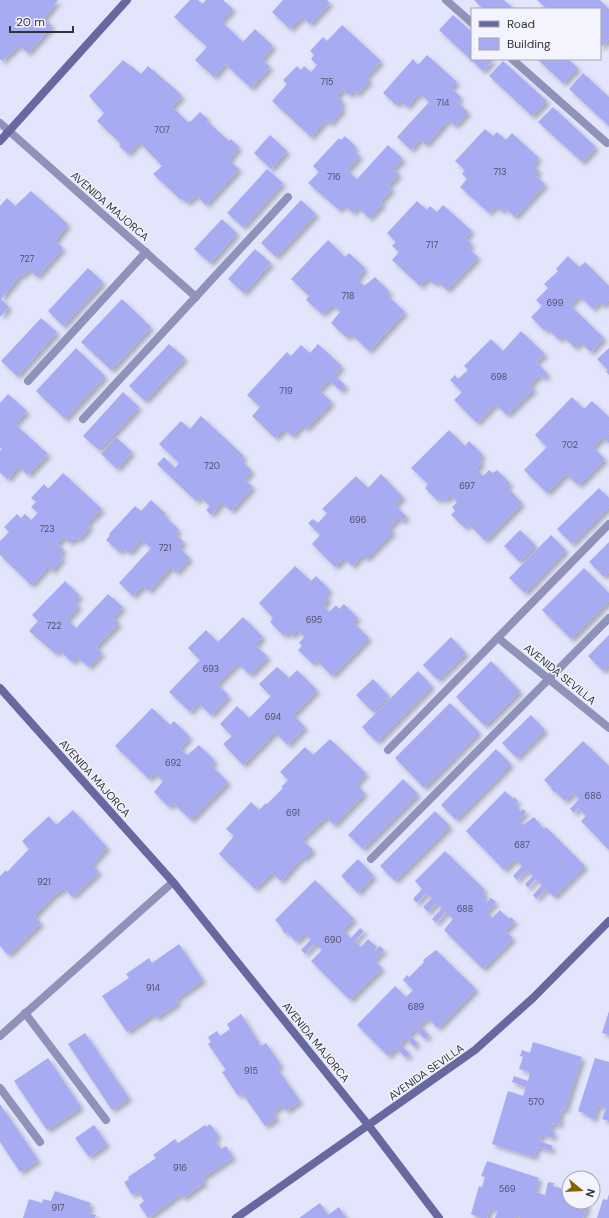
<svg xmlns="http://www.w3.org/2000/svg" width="609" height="1218" font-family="'DM Sans',sans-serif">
  <defs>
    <filter id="shadow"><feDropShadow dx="3.5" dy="3.5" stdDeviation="2" flood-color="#0004"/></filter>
  </defs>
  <rect width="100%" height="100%" fill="#e3e5fc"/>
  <path fill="#a7abf2" filter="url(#shadow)" d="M0,0H58L44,18L52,26L28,53L19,45L2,61L0,59Z
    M190,0H198L202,4L206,0H223L233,9L221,21L243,42L255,29L273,46L262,59L270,67L251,88L225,64L214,77L195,60L207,47L174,17Z
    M283,0H327L330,3L310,24L302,17L290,29L272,12Z
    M474,0H504L514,9H483Z
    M537,0H600L609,9V39L600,48V9H547Z
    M453,15L472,32V59H494L483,71L439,30Z
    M342,25L381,61L366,77L370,80L357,94L353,91L349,95L343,89L337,96L343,102L340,106L343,109L330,124L326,120L311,137L272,101L287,84L283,80L297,66L301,70L304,66L311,72L317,65L311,59L314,55L310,51L323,37L327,41Z
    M427,55L457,82L451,88L461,97L457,101L468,112L455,126L448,120L426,145L420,139L411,150L397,137L429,102L419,93L407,107L400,101L396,105L383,93L413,59L418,65Z
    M537,59H568L578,68L563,83Z
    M123,60L141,74L148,66L175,89L182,96L172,107L188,122L191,121L200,112L208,119L207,121L229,141L231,139L239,147L229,160L239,169L206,205L196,195L187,203L181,198L180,199L153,174L162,166L139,142L128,154L119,146L121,144L97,121L104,113L89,96Z
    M503,61L547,101L532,116L489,76Z
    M583,73L609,97V126L569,89Z
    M553,107L596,147L582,162L538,122Z
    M485,129L493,136L497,132L506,140L512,133L539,158L533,165L539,171L535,175L545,184L515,217L505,208L502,211L495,206L489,213L460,187L467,179L462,174L465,170L455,161Z
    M270,135L287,151L271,169L254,153Z
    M345,136L356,147L353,150L360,156L347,170L357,179L388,145L403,159L393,169L399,174L388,186L392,189L380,202L383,204L369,218L358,207L353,213L344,205L339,210L308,183L319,172L313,166L339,138L341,140Z
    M267,169L283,183L243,227L227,213Z
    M31,191L68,224L55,241L63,248L37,277L29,269L23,276L21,274L1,299L9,307L0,317V206L7,198L15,206Z
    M301,200L316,214L276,257L261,243Z
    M417,201L427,210L430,206L437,212L443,205L472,231L465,238L472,244L468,248L478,257L447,290L437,281L434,284L428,278L420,286L392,260L399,252L392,246L396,242L387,233Z
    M222,219L237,233L210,263L194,249Z
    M328,240L345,257L349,253L365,268L357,279L364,286L375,277L390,292L387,295L405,312L369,351L351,334L347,338L331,323L340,312L333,305L322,314L306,300L309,296L291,279Z
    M255,249L271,263L244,293L228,279Z
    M568,256L579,267L585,262L609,286V300L603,306L599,302L593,309L579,296L570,305L604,338L591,352L580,342L575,348L563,336L559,340L548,329L545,331L531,317L542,306L536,300L548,288L544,284L558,271L556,269Z
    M88,268L103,282L63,326L48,311Z
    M122,299L151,327L111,370L81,342Z
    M41,318L57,332L17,376L1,361Z
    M521,331L545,354L536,362L548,374L543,378L539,375L530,385L534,389L507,415L495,404L477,423L454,400L462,392L450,380L455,375L458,379L468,370L464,366L491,339L503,351Z
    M169,344L185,358L145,401L129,386Z
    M318,344L342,366L334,375L346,386L341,391L329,380L319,390L332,402L306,429L302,425L292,436L284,429L275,438L252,416L260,407L247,395L287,352L291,356L301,345L310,353Z
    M76,348L105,376L65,419L36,391Z
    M609,348V375L606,371L608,370L597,359Z
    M123,392L139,407L99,450L83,436Z
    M8,394L27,411L15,424L48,454L28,475L19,466L8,479L0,473V451L2,449L0,448V403Z
    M572,397L584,409L592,401L609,417V431L607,432L609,434V443L603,437L593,447L605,459L582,482L578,485L566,474L547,493L524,470L547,447L535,435Z
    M201,416L244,456L241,460L252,471L244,479L253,487L231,511L222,502L211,515L206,510L210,506L200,497L196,501L157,464L164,457L175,468L179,463L159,444L181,421L190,429Z
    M449,430L465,446L469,441L483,455L479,459L482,463L476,469L483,476L489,470L493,473L497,470L510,483L507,487L522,503L485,541L469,524L465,528L451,515L455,511L452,507L457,502L451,495L445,501L441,497L438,501L425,488L428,484L411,468Z
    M116,437L132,452L117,469L101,454Z
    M63,473L102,509L87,524L90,527L78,540L75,538L70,543L64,537L57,544L64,550L59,555L63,558L52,571L48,567L31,585L0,555V541L9,532L4,527L17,514L21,518L25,514L31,520L38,513L31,507L36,502L31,498L44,484L48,489Z
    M381,474L403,497L395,505L407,517L402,521L398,518L389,528L393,532L366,559L362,555L352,566L344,558L335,567L312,544L320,535L308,523L313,519L318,523L327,513L322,509L356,476L368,488Z
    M599,488L609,498V507L572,544L557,529Z
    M151,500L166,514L164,515L179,530L175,534L184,542L179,547L190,558L176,573L171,567L149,591L143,586L133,596L119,583L151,548L141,540L129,553L123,548L119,552L106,540L110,535L109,534L135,506L141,511Z
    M520,530L536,546L520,562L504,546Z
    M551,535L566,550L525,593L509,578Z
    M609,542V572L604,577L589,562Z
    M295,566L311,581L316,576L330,590L325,595L329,599L323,605L329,612L336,605L339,609L344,604L358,618L353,622L369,638L332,676L316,660L313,664L298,650L302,646L299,643L304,637L298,630L292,636L288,632L284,636L270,622L273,618L259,603Z
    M584,568L609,593V601L571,639L542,610Z
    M65,581L80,596L74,602L79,606L67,619L76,628L108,594L123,607L113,618L119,623L96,647L102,653L89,667L77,657L72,662L59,650L56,654L29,631L38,621L32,615Z
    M243,617L263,637L255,645L268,657L250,675L238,663L217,684L229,696L211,715L198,703L190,712L169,692L200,660L188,648L206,630L218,642Z
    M609,635V665L603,671L588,656Z
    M451,637L466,653L438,680L423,665Z
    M491,661L520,691L485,726L456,697Z
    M277,667L289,678L297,670L317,690L293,715L305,727L288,745L275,732L243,765L223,744L232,736L220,724L237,706L249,718L271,696L259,684Z
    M418,671L432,686L377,742L362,727Z
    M373,679L389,696L373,712L356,695Z
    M450,703L479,732L424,788L395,758Z
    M152,708L170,725L174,721L190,737L180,748L187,755L199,745L215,761L211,765L228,782L191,820L173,803L169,807L154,792L163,781L155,773L149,779L115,746Z
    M531,715L545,730L517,758L502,743Z
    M330,739L366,773L357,783V785L365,793L334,825L326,817L302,839L313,850L304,859L302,857L281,881L272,873L255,889L219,854L234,836L226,829L251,802L259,810L266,803L267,804L283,788L281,787L288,780L280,772L305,747L313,755Z
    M583,741L609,766V850L581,821L586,816L578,808L574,813L570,809L579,799L573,793L565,801L556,792L555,793L551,789L552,788L544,780Z
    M496,749L511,764L456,820L441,805Z
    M403,779L418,794L363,849L348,835Z
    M505,791L513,799L514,797L518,801L515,805L521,811L523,809L526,812L518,821L523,825L534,817L544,829L546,827L585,866L554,897L546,889L536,899L533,895L542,885L536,879L528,888L525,884L533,876L527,870L517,880L513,876L522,866L515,859L504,870L466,831Z
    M73,810L107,847L92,864L99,872L72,897L64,888L57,894L56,893L34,916L41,923L8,955L0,946V876L6,870L7,872L29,849L22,841L49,816L56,825Z
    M435,811L450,826L395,881L380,866Z
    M445,851L485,890L482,892L486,896L483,899L487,902L491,898L496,902L486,912L492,918L500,910L509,919L511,917L515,921L505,931L513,938L483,969L444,930L453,919L446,912L436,923L432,919L442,908L436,903L428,912L423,907L432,898L426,893L417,903L413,899L422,889L415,881Z
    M358,859L374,876L358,893L341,876Z
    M315,880L354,919L343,930L351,938L360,928L364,931L355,941L361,947L368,939L377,947L370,956L380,946L384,950L374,960L382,968L350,1000L311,961L322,950L315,943L305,954L301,950L311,939L305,933L296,942L287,932L285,934L282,930L283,929L275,920Z
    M179,944L203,980L176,999L179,1002L156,1018L153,1014L127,1032L102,996L129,978L126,974L149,958L152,963Z
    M436,950L476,989L438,1028L427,1018L419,1025L429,1035L425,1039L415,1029L409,1035L418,1043L414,1047L406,1038L400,1044L410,1054L406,1058L396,1048L388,1056L357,1025L395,986L406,997L413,990L403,980L407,975L409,977L424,962L423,960Z
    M609,1011V1035L602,1033Z
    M241,1014L261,1046L266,1043L281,1065L277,1068L300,1101L286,1111L282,1105L273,1112L277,1118L265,1126L242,1093L238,1096L222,1072L226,1070L208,1044L211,1042L208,1037L217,1031L220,1036L230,1029L227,1024Z
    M85,1033L129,1098L112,1110L68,1044Z
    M533,1042L582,1057L565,1110L562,1109L559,1119H561L559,1125L553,1123L550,1131L555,1132L553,1138L542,1134L539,1141L553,1146L551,1151L538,1147L534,1157L492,1144L508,1091L523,1096L526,1087L512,1082L514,1076L528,1081L530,1072L519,1069L523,1057L520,1056L522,1050L530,1053Z
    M48,1058L81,1107L47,1130L14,1081Z
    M595,1058L609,1062V1121L602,1119L606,1108L598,1105L594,1119L588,1117V1115L578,1111Z
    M0,1104L38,1160L20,1172L0,1142Z
    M210,1124L219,1136L214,1139L221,1149L226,1146L233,1157L202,1178L205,1182L183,1198L180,1194L148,1218L139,1205L144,1201L138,1191L132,1195L124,1182L129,1179L128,1177L156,1158L153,1155L175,1139L178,1143L205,1125L206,1127Z
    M94,1125L107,1144L89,1157L75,1138Z
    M487,1161L539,1178L535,1192L545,1195L548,1182L554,1183L553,1186L569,1191V1202H588L583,1218H521L515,1216V1218H495L498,1211L490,1208L487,1218H481L471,1214L479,1186L482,1187L485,1177L481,1176Z
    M55,1191L91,1203L88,1213L96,1215L95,1218H23L29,1199L42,1203L43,1199L51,1201Z
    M609,1194V1218H597L603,1199L607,1200Z
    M320,1203L328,1215L339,1207L346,1218H299Z"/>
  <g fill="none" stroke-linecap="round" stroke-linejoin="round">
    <path stroke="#8f92b9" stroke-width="8" d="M28,381L146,252
      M83,419L288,197
      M388,750L609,524
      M371,859L609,618
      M25,1013L106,1120
      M0,1088L40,1142"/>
    <path stroke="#8f92b9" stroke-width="8" d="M446,0L472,23
      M512,59L607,143
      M0,123L196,297
      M498,638L609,728
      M0,1036L173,882"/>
    <path stroke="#6668a0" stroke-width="8" d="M0,141L127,0
      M0,688L173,882L369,1126L439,1218
      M236,1218L475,1050L533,998L609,921"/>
  </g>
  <g text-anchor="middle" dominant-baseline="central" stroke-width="3" stroke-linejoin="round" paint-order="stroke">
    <g font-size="9" fill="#4e5069">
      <text x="327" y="82">715</text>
      <text x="443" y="103">714</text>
      <text x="162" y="130">707</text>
      <text x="500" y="172">713</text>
      <text x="334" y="177">716</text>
      <text x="432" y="245">717</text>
      <text x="27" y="259">727</text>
      <text x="348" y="296">718</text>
      <text x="555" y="303">699</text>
      <text x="499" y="377">698</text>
      <text x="286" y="391">719</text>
      <text x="570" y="445">702</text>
      <text x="212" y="466">720</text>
      <text x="467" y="486">697</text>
      <text x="358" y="520">696</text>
      <text x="47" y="529">723</text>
      <text x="165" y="548">721</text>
      <text x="314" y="620">695</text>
      <text x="54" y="626">722</text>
      <text x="211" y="669">693</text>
      <text x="273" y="717">694</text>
      <text x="173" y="763">692</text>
      <text x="593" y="796">686</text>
      <text x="293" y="813">691</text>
      <text x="522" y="845">687</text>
      <text x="44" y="882">921</text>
      <text x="465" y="909">688</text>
      <text x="333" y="940">690</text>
      <text x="153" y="988">914</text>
      <text x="416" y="1007">689</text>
      <text x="251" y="1071">915</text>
      <text x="536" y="1102">570</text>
      <text x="180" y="1168">916</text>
      <text x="507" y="1189">569</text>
      <text x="58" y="1208">917</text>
    </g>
    <g font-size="11" fill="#31323b" stroke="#f3f4fd">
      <text transform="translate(110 206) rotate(41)">AVENIDA MAJORCA</text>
      <text transform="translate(560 674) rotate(39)">AVENIDA SEVILLA</text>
      <text transform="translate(95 778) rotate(48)">AVENIDA MAJORCA</text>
      <text transform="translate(316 1042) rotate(51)">AVENIDA MAJORCA</text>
      <text transform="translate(426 1072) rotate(-35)">AVENIDA SEVILLA</text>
    </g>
  </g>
  <rect x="471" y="8" width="130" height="52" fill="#f3f4fd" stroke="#a5a6af"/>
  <rect x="479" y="21" width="20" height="6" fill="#6668a0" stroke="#a5a6af"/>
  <text x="507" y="28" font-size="12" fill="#31323b">Road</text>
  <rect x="479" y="38" width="20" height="12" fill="#a7abf2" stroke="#a5a6af"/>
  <text x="507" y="48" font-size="12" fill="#31323b">Building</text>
  <g transform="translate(581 1190) rotate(108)"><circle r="19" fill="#f3f4fd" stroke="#a5a6af"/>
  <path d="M0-3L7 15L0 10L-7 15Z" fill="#876300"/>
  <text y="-6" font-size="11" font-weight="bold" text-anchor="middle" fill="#31323b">N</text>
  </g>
  <path d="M10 26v6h63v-6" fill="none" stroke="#31323b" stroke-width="2"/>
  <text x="16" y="26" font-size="12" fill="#31323b" stroke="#f3f4fd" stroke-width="3" paint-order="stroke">20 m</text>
</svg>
